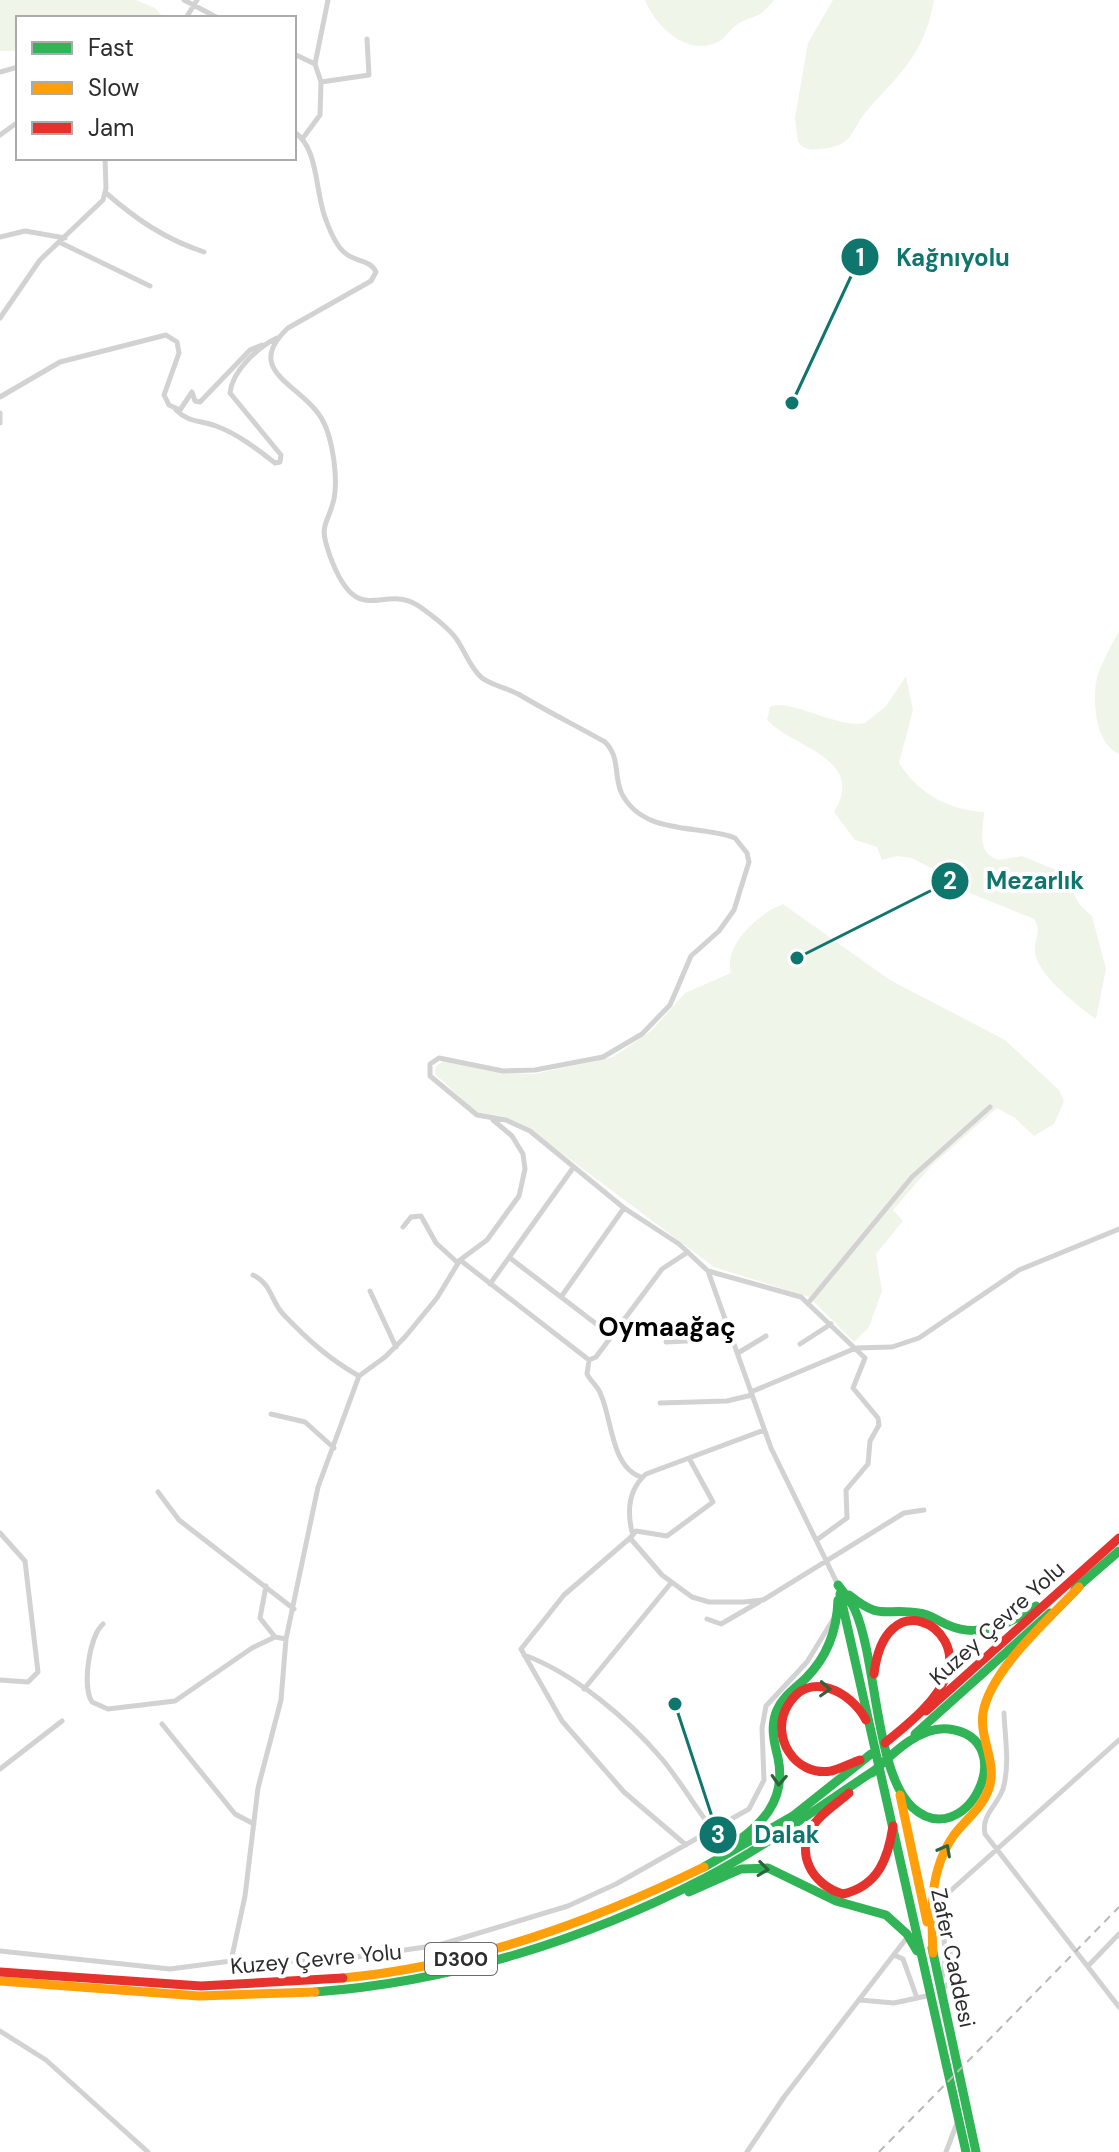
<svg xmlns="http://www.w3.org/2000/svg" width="1119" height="2152" font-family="'DM Sans',sans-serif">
  <rect width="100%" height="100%" fill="#fff"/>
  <path fill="#f0f5ea" d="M0,0H136L155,8L164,18H18V51H0Z
    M645,0H774C758,20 758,13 738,24C731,28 727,36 720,41C689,58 656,28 645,0Z
    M833,0H934C925,52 902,72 869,108C850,129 855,147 820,149C810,150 805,150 798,142L795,118L808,43Z
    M1119,632V754C1095,744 1092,700 1097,678C1099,668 1114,639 1119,632Z
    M906,676L913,710L899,763C918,793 948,810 984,812C983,831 976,853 999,860L1022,856L1061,872L1080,905L1092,916L1106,969L1096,1019C1079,1007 1033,972 1035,949C1035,936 1042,932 1034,919L962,890L948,876L911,858L897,856L882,860L877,847L855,840L834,812C867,758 793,748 767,720L770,707C788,697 837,729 865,723L886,706Z
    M783,904L890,980L1005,1040L1059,1090L1064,1101L1054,1124L1034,1136L1015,1118L997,1108L932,1165L893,1210L903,1221L876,1254L882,1291L869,1327L854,1342L809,1297L714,1267L528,1128L502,1116L478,1114L435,1074L436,1066L445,1060L496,1072L534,1074L613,1057L651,1031L685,993L731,973C723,945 759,913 783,904Z"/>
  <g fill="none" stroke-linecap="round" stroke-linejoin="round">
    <path stroke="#d2d2d2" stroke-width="5" d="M184,0L218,18
      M186,18L197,0
      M294,54L315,64
      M0,72L18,67
      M321,82L369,75L367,39
      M294,132C319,147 315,194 326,220C330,231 336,246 345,253C355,262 371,260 376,272L371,281L288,328C241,372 303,384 323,421C333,440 338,478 334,499C327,528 318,522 330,556C359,635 384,578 423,609C434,617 447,627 455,637C465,650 469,667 482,678C493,686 508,688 520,695C548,712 577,726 605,742C621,758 613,776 622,794C644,836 699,824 735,838L747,853L749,862L734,910L719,931L691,956L670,1005L642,1034L603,1057L535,1070L503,1071L439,1058L430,1064V1076L477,1115L506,1120L530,1131L624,1208L679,1244L708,1271L771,1448L838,1585
      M0,135L18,122
      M303,138L320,115L321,82L315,64L328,0
      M106,193C137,220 165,239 204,252
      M0,237L25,231L65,238
      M59,242L150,286
      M0,318L40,260L103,200L106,188L105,158
      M0,397L60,362L166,335L177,342L179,353L164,395L169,405L180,410L192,392L195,401L200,402L250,350L262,345
      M176,410C189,423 200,420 216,426C238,434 257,449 275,463L280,462L281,455L230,393C232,371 258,347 277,338
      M0,413V423
      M403,1227L411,1217L421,1216L436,1243L458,1263
      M510,1258L612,1336
      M460,1260L589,1360L596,1357L662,1269L688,1252
      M708,1271L801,1297L865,1358L853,1388L878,1418L879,1425L870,1441L868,1464L846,1490L847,1518L818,1539
      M253,1275C272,1284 271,1302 284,1315C308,1340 329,1359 359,1376
      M490,1284L573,1168
      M370,1291L396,1347
      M561,1297L624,1208
      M809,1302L912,1177L990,1107
      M666,1342L687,1341L727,1320
      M800,1344L831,1324
      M738,1353L766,1336
      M589,1360L587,1374C591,1382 598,1386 601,1395C612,1419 611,1467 641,1477
      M751,1392L856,1348L892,1347L919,1338L1019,1270L1119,1229
      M660,1403L727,1401L752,1395
      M271,1414L305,1422L334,1448
      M690,1460L713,1502L667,1536L636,1531L630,1538L662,1575L692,1597L709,1602H744L763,1600L904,1513L924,1510
      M158,1492L179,1520L294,1609
      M632,1532C627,1511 629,1489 646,1474L764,1430
      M0,1533L25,1561L38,1672L28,1682L0,1680
      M630,1538L564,1595L521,1649L562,1721L624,1792L686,1845
      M266,1586L260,1618L275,1637
      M707,1619L721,1624L759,1602
      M103,1624C89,1637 82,1686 92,1702L108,1709L175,1701L252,1648L275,1637L286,1639
      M524,1655C574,1673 628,1719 662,1759C681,1782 695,1807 713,1830
      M584,1689L671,1583
      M1004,1713C1005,1739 1010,1764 1003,1789C997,1806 981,1815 985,1834L1119,2007
      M162,1724L235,1814L254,1824
      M0,1769L62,1721
      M0,1951L170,1969L231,1961H329L439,1945L568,1906L616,1884L749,1809L764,1780L762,1728L766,1706L807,1662L834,1618
      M894,1955L903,1959L917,1998
      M231,1961L245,1896L258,1788L281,1700L286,1639L318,1487L359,1376L385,1357L405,1337L437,1298L460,1260L487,1240L519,1196L525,1169L523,1154L512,1136L493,1120
      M1088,1966L1119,1934
      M941,1980C953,1952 934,1919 947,1894L1119,1740
      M942,1990L953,1978L950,1951
      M860,2000L894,2003L931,1995
      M0,2031L46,2060L148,2152
      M747,2152L784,2097L909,1935
      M946,2152L957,2123"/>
    <path stroke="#30b455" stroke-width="9" d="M838,1585C844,1593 851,1601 855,1610C877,1660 875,1772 912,1807C965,1856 1024,1739 949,1729C920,1725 891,1755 872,1773
      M1075,1589L1119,1551
      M840,1594L966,2152
      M849,1595C883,1622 883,1607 919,1613C930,1614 938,1621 948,1625C979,1639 1010,1624 1036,1606
      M915,1734L1050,1613
      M728,1848C761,1826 787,1801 778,1758C774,1742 770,1726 777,1710C783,1696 796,1688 806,1678C827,1657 837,1630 838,1600
      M704,1867L793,1816L871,1754
      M689,1892L741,1869L768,1868L836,1901L886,1915L907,1934L917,1951
      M932,1948L976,2152
      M315,1992C451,1982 585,1940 705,1878C764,1847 819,1807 875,1770"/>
    <path stroke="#ff9f0a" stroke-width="9" d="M900,1795L927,1922
      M933,1953C931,1912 929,1870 954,1835C965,1820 981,1809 988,1791C999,1764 979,1740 983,1713C990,1670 1050,1618 1079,1587
      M343,1978C470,1966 591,1922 704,1867
      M0,1981L199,1996L315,1992"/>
    <path stroke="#e5322d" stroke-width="9" d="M874,1674C885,1583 965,1626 947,1674C937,1702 907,1725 885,1743
      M926,1711L1119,1538
      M860,1760C851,1763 840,1769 831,1771C795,1777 769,1736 788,1705C809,1669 852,1692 866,1720
      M849,1793C838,1803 824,1811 815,1823C793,1852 812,1885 843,1894C878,1886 888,1859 893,1826
      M0,1972L201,1986L343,1978"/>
    <path stroke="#b9b9b9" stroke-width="2" stroke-dasharray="8 6" stroke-linecap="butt" d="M879,2152L1119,1907"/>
  </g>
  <defs><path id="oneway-chevron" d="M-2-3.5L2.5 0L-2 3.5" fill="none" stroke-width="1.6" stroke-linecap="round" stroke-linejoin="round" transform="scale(2)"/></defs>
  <g stroke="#2e633d">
    <use href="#oneway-chevron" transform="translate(825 1689) rotate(3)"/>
    <use href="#oneway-chevron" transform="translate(779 1780) rotate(93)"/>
    <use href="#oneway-chevron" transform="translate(945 1850) rotate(-62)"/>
    <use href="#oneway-chevron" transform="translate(763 1869) rotate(7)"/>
  </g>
  <g text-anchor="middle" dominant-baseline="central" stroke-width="8" stroke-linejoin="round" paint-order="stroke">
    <rect fill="#fff" stroke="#6c6c6c" stroke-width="2" x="425" y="1943" width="72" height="32" rx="6"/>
    <g font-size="20" font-weight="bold" fill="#2d2d2d">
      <text x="461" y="1959">D300</text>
    </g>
    <g font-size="22" fill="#2d2d2d" stroke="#fff">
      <text transform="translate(997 1623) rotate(-42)">Kuzey Çevre Yolu</text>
      <text transform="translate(953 1958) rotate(78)">Zafer Caddesi</text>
      <text transform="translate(316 1959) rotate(-5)">Kuzey Çevre Yolu</text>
    </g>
    <g font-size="26" font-weight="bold" fill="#000" stroke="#fff">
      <text x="667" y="1327">Oymaağaç</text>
    </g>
  </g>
  <path fill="none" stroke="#0f766e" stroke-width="3" d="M792 403L860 257M797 958L950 881M675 1704L718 1835"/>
  <g fill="#0f766e" stroke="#fff" stroke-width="3">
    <circle cx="792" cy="403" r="8"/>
    <circle cx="797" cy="958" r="8"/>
    <circle cx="675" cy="1704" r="8"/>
    <circle cx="860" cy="257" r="20"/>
    <circle cx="950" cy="881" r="20"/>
    <circle cx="718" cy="1835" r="20"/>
  </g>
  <g font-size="24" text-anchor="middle" font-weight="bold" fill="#fff">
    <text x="860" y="266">1</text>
    <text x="950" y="889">2</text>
    <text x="718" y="1843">3</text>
  </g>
  <g font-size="24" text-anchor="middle" font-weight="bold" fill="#0f766e" stroke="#fff" stroke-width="8" stroke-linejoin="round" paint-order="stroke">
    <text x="953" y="266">Kağnıyolu</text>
    <text x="1035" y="889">Mezarlık</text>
    <text x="787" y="1843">Dalak</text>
  </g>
  <rect x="16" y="16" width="280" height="144" fill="#ffffff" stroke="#ababab" stroke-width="2"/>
  <rect x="32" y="42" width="40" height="12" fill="#30b455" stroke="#ababab" stroke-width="2"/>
  <text x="88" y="56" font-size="24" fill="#2d2d2d">Fast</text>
  <rect x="32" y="82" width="40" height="12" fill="#ff9f0a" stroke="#ababab" stroke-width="2"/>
  <text x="88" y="96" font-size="24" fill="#2d2d2d">Slow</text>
  <rect x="32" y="122" width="40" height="12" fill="#e5322d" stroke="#ababab" stroke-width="2"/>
  <text x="88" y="136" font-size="24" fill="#2d2d2d">Jam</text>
</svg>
